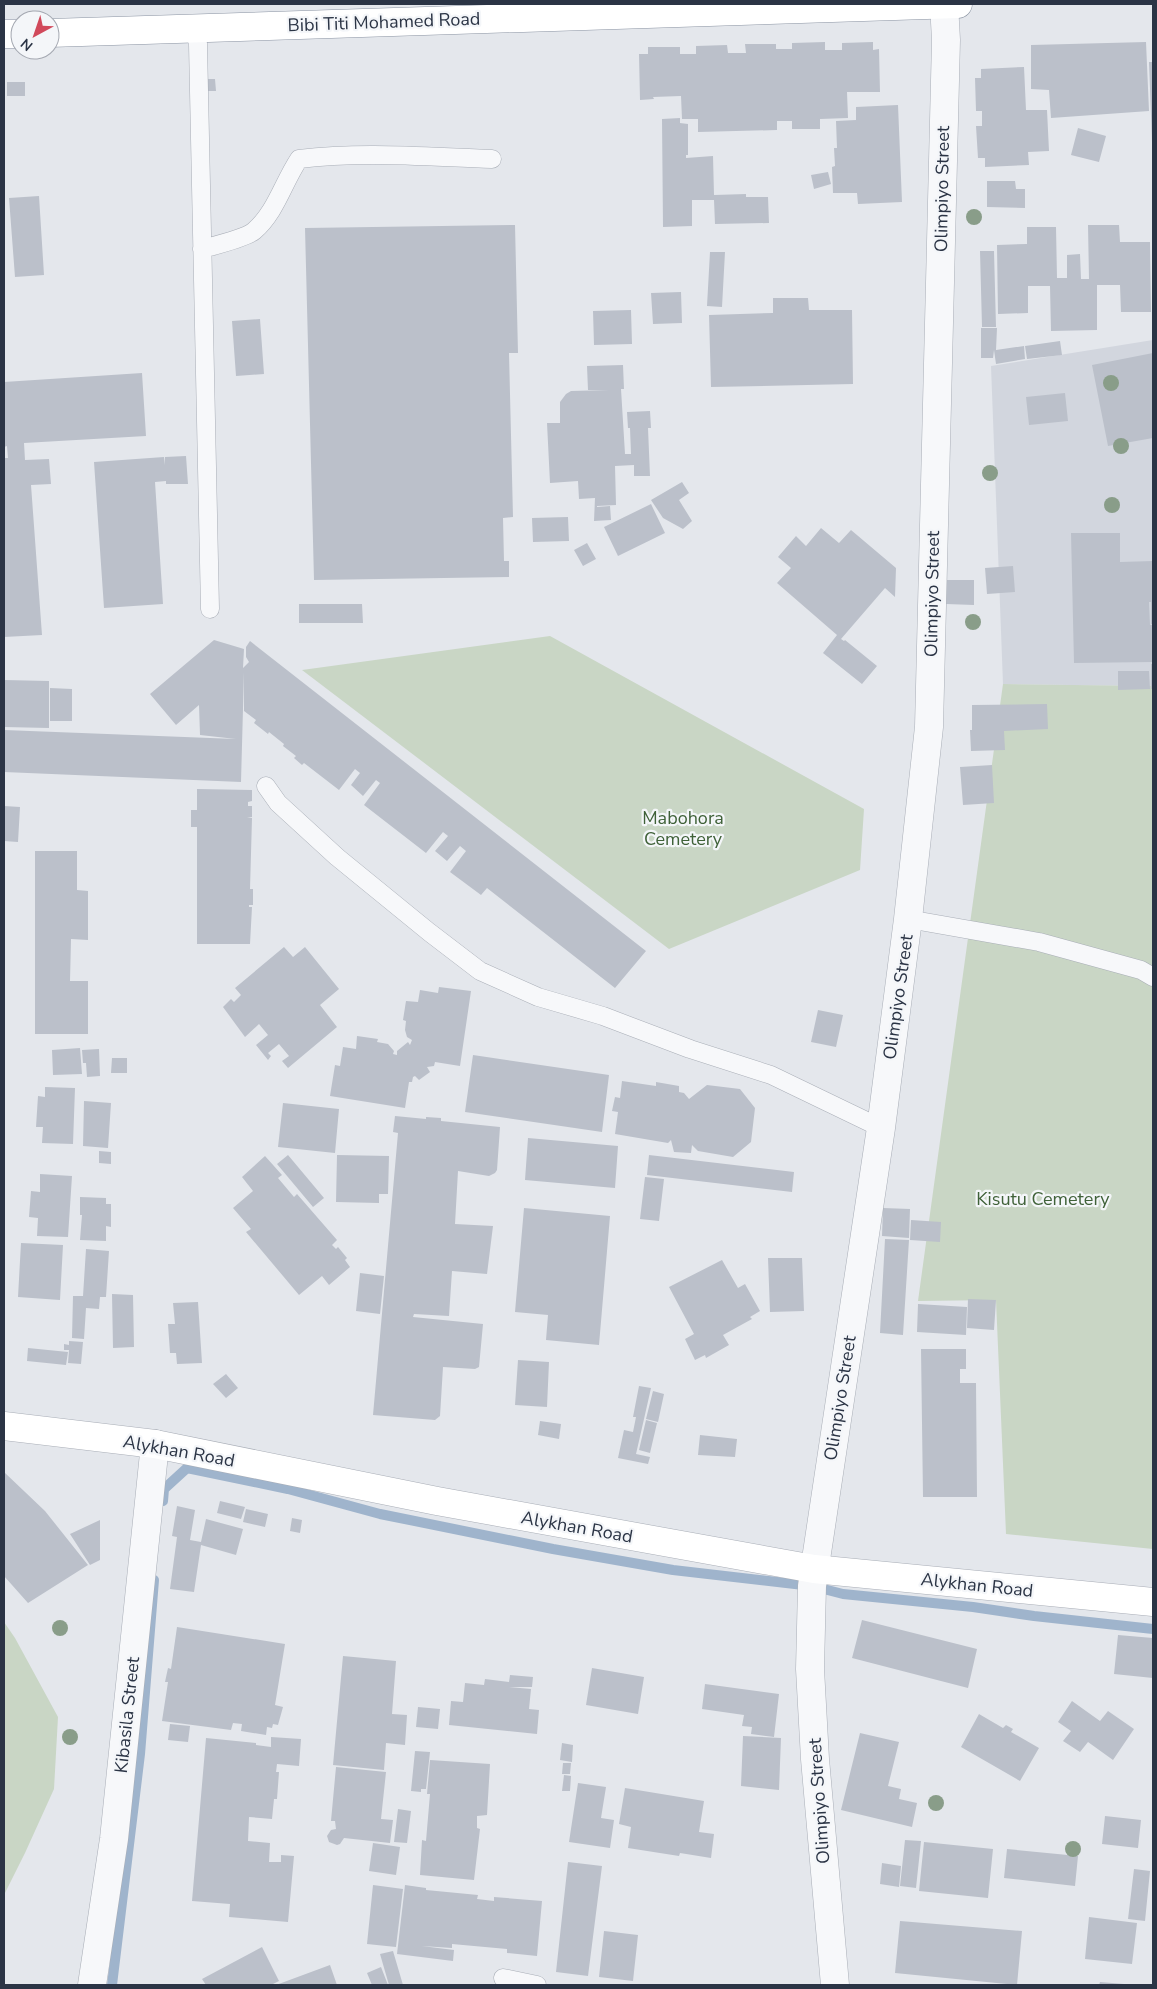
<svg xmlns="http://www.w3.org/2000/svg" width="1157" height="1989" font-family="'Nunito Sans',sans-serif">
  <rect width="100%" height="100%" fill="#e4e7ec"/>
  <path fill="#d2d6de" d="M1153,340V686L1003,684L991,366Z"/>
  <path fill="#c9d6c5" d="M550,636L864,809L860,870L669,949L302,670Z
    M1003,684L1153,686V1549L1006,1534L996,1300L918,1301Z
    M4,1622L15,1638L58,1717L54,1789L25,1853L4,1895Z"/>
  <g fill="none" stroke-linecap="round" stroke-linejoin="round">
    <path stroke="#9fb4cc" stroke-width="10" d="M163,1501L164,1489L187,1468L288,1489L380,1514L553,1549L673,1570L812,1586L843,1594L973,1607L1034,1616L1153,1629
      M112,1985L140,1754L154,1580"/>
  </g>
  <path fill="#bbc0ca" d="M825,42V50H842V43L873,42V50L879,49L880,92H847L848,118L820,119V129H792V121H777V130L698,132V119H682L681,96L653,97L654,99L640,100L639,54H648V47H680V54H696V46L727,45L728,53H746L745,44H776V49H792V43Z
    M1146,42L1149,111L1051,118L1049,90L1031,89V45Z
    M1149,62H1153V142H1152Z
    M1024,67L1026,110H1047L1049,151L1028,152L1029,165L985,167V158H978L976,126H982V111H976L975,78H981V69Z
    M200,79H215L216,91H200Z
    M7,82H25V96H7Z
    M898,105L902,202L858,204L857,193H833L832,167L835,166L834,148H837L836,121L856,120V107Z
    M680,118V123L688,124V155H686V158L713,156L714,195L746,194V197H768L769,223L715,224L714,200H692V226L663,227L662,119Z
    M1078,128L1106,136L1099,162L1071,155Z
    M828,172L831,184L814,189L811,175Z
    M987,181H1015L1016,189H1025V208L987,207Z
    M39,196L44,275L15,277L9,198Z
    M515,225L518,353H509L513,517L503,518L504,561H509V577L314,580L305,228Z
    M1088,225H1119L1120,242H1150L1151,312H1121L1120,285H1097V330L1051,331L1050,286H1028V313L998,314L997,245L1027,244V227H1056L1057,278H1067V255L1080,254L1081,279H1089Z
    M980,251H994L996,327H982Z
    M710,252H725L722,307L707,306Z
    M681,292L682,323L653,324L651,293Z
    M773,298H808L809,310H852L853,384L711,387L709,315L773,313Z
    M631,310L632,344L594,345L593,311Z
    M260,319L264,374L236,376L232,321Z
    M981,328H997L996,350L1024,346L1025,359L996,364L994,350L993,358H981Z
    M1060,341L1062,355L1027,359L1025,346Z
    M1153,353V438L1108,446L1092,365Z
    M623,365L624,389H621L625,454H631L630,428H628L627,412L650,411L651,428H648L650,476H634V465L615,466L616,505L597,506V507L610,506L611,520L594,521L595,498L579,499L578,481L550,483L547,423H560V402L566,394L571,391L609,390H588L587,366Z
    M142,373L146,436L24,443L25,460L49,459L51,484L31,485L42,635L4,637V458H8L7,446L4,447V382Z
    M1065,393L1068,421L1029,425L1026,397Z
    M186,456L188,484H166V481L155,482L163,604L104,608L94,462L164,457L165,465V457Z
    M682,482L689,493L679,500L692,521L683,529L663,518L651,500Z
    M651,504L665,533L618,556L604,527Z
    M568,517L569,541L533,542L532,518Z
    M821,528L839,543L851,530L896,568L895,597L885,588L841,639L844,641L845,640L877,666L862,684L823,653L837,635L777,583L791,568L778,557L796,536L806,546Z
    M1071,533H1120V562L1153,561V624H1151V602H1149L1150,625H1153V662L1074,663Z
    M587,543L596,559L583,566L574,550Z
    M1013,566L1015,592L987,594L985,568Z
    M946,580H974V605L946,604Z
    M299,604H362L363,623H299Z
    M214,640L244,649L243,668L249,662L246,657V647L250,641L646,951L615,988L487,888L481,895L450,872L466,851L460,846L447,861L435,851L448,836L443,832L426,853L364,805L380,783L376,780L363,796L351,785L360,773L355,769L339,790L304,763L302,765L294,758L296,756L283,746L284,744L269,732L268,734L254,723L256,720L244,711V672L241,782L4,772V730L236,739L200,735L199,705L176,725L150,694Z
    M1151,664H1153V689H1151Z
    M1118,671H1149L1150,689L1118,690Z
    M4,680L49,681V728L4,727Z
    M50,688L72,689V721H50Z
    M1047,704L1048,729L1004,731L1005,750L971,751L970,730H972V705Z
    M992,765L994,803L963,805L960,767Z
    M197,789L252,790V801L248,802V806H252V817H247L252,818L250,889H253V905H249V907H252L250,944H197V827H191V810H197Z
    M4,806L20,807L18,842L4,841Z
    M35,851H77V890L88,891V940L71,939L70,981H88V1034H35Z
    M284,947L293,957L305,947L339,989L320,1005L337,1027L288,1068L282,1061L289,1056L279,1044L268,1053L271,1056L268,1060L256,1045L268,1035L259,1024L245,1037L223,1007L231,999L234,1002L241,995L235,988Z
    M439,987L471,991L460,1066L435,1062L434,1066L427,1067L430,1072L419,1080L415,1076L413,1077L412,1082H409L405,1108L330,1096L335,1065L340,1066L343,1047L356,1049L357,1036L378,1039L377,1042L388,1044L394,1051L393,1054L397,1055V1051L408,1042L410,1045L412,1040L407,1037L405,1030L406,1021L403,1020L406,1001L418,1002L420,990L438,993Z
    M818,1010L843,1015L836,1047L811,1042Z
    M80,1048L82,1074L53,1075L52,1050Z
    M99,1049L100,1076L87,1077L86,1063H83L82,1050Z
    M473,1055L609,1075L602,1132L465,1112Z
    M112,1058H127V1073H111Z
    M622,1081L656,1086V1082L679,1086V1092L684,1093L689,1099L707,1085L740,1089L755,1108L751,1142L733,1157L698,1151L692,1145L691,1153L674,1152L671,1140L668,1143L615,1134L618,1112L612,1111L615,1097L620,1098Z
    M45,1087L75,1088L73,1144L42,1143L43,1127H36L38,1096L45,1097Z
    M84,1101L111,1103L108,1148L83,1146Z
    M283,1103L339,1109L335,1153L278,1147Z
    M395,1116L426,1119V1117L441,1118V1121L500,1127L497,1170L495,1173L489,1176L458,1171L455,1224L493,1226L487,1274L452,1271L449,1316L414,1314L413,1317L483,1324L479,1367L475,1369L443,1367L440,1416L435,1420L373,1415L398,1133L393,1132Z
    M528,1138L618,1146L615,1188L525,1180Z
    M99,1151L111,1152V1164L99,1163Z
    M288,1155L324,1198L313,1207L277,1164Z
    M337,1155L389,1156L388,1194H379V1203L336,1202Z
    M649,1155L794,1172L792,1192L647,1175Z
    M265,1156L282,1175L278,1178L294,1197L297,1194L337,1240L332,1245L336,1249L338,1247L347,1258L345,1260L350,1267L329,1285L322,1276L299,1295L246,1232L251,1229L233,1208L253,1191L242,1177Z
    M40,1174L72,1176L68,1237L37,1236L38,1218L29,1217L31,1191L40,1192Z
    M645,1177L664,1179L659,1221L640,1219Z
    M80,1197L106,1198V1204H111V1227L106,1226V1241L80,1240L82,1215H80Z
    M524,1208L610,1216L599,1345L546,1340L548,1315L515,1312Z
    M883,1208L910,1209L909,1238L882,1236Z
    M911,1220L941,1222L940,1242L910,1240Z
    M885,1239L909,1240L903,1335L880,1333Z
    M21,1243L63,1245L60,1300L18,1297Z
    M86,1249L109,1251L106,1297H100L99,1309L86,1308L84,1339L72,1338L73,1296H83Z
    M768,1258H802L804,1311L770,1312Z
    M722,1260L738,1288L745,1284L760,1311L750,1317L752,1319L723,1335L729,1345L706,1358L705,1355L695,1360L685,1339L694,1334L669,1287Z
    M360,1273L384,1276L380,1314L356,1311Z
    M112,1294L133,1295L134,1347L113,1348Z
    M968,1299L996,1300L994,1330L967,1328Z
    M198,1302L202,1363L177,1364L176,1353H170L168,1324H175L173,1303Z
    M918,1304L967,1307L966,1335L917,1332Z
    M69,1341L83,1342L81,1364L68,1363L69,1350H64V1344L69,1345Z
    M28,1348L68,1352L66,1365L27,1361Z
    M921,1349H966V1369H960V1383H976L977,1497H923Z
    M518,1360L549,1362L547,1407L515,1405Z
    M226,1374L238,1388L226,1398L213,1384Z
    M639,1386L651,1388L644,1419L641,1418L644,1419L636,1454L650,1457L648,1464L618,1458L624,1430L633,1432L636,1417H633Z
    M653,1391L664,1394L658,1422L646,1419Z
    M646,1420L657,1423L650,1453L639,1450Z
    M540,1421L561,1424L559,1439L538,1435Z
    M700,1435L737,1439L735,1457L698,1455Z
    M4,1472L45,1511L88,1565L28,1603L4,1576Z
    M220,1501L245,1507L241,1519L217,1513Z
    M177,1506L195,1510L190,1540L201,1542L206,1519L243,1529L236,1555L201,1545L194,1592L170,1589L177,1537L172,1536Z
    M246,1509L268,1514L265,1527L243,1522Z
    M292,1518L302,1520L300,1533L290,1531Z
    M100,1520V1560L90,1565L70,1534Z
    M862,1620L977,1649L968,1688L852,1658Z
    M177,1627L285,1644L275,1705L283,1707L278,1725L273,1724L272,1728L267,1727L266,1735L241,1731L242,1724L233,1723L231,1730L162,1721L168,1682H165L168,1668L171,1669Z
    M1118,1635L1153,1638V1678L1114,1674Z
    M343,1656L396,1661L392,1714L407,1715L405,1745L386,1743L384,1770L333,1765Z
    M592,1668L644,1677L638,1714L586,1705Z
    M510,1675L533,1677L532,1687H509L531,1689L529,1709L539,1710L537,1734L449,1725L451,1701L463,1702L465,1683L484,1685L485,1679L509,1682Z
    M705,1684L779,1694L774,1737L751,1734L752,1727L742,1726L744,1715L702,1709Z
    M1072,1701L1100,1721L1108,1711L1134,1729L1113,1760L1088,1742L1080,1752L1063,1741L1071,1731L1058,1722Z
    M418,1707L440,1709L438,1729L416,1727Z
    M979,1714L1003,1728L1006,1725L1013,1729L1011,1732L1039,1748L1020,1781L961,1747Z
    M170,1724L190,1726L188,1742L168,1740Z
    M860,1733L899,1742L888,1786L901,1789L899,1799L917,1803L912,1827L841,1810Z
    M743,1736L781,1738L779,1790L741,1786Z
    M271,1737L301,1739L299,1766L277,1764L276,1772H279L277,1799H274L272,1819L249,1817L248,1841L270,1843L269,1862H281V1855L294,1856L288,1922L229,1917L230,1904L192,1901L206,1738L256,1743V1745L271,1747Z
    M562,1743L573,1745L572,1762L560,1760Z
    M415,1751L430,1752L426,1789H421V1792L411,1791Z
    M430,1760L490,1764L487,1815L477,1816V1828L480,1829L474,1880L420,1875L422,1840L426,1841L430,1794H427Z
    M563,1763H571L570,1774H562Z
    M336,1767L386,1772L381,1819L393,1820L390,1843L344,1838L340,1844L337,1845L329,1842L327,1836L331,1830L336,1829L335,1821H331Z
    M564,1775L571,1776L570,1791H562Z
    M578,1783L606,1787L601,1818L614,1820L610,1848L569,1842Z
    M625,1788L704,1801L699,1832L714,1834L711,1858L680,1853L679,1856L628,1848L631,1827L619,1824Z
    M398,1809L411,1811L407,1843L394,1842Z
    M1105,1816L1141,1820L1138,1848L1102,1844Z
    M905,1840L921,1841L916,1888L900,1886Z
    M924,1842L993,1849L988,1898L919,1891Z
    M373,1843L400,1847L396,1875L369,1871Z
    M1007,1849L1078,1856L1075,1886L1004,1878Z
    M568,1862L602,1866L588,1976L556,1972Z
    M882,1863L901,1866L899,1887L880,1884Z
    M1134,1869L1150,1871L1145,1921L1128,1919Z
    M373,1885L403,1889L396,1947L367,1944Z
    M405,1885L426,1888V1890L478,1895L477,1899L494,1901V1897L542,1901L537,1956L507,1953V1949L452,1944V1948L422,1946L454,1950L453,1961L397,1954Z
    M1089,1917L1137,1923L1132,1964L1085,1959Z
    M900,1921L1022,1931L1017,1985L895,1973Z
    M604,1931L638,1935L633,1981L599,1977Z
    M262,1947L279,1981L271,1985H206L202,1979Z
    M393,1951L403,1985H389L380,1954Z
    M330,1965L337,1985H276Z
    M381,1967L388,1985H372L367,1973Z
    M1100,1982L1124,1984V1985H1099Z"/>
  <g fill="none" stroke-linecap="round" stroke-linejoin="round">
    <defs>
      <path id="lane" d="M194,28L198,44L210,609
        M202,249C213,246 246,238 254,231C276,212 283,183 299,159C363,151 428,157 492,159
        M266,786L278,803L337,857L429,932L480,971L538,997L603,1016L690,1049L771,1075L881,1128
        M908,919L1039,942L1141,970L1153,977
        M503,1978L537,1985"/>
      <path id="street" d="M92,1985L114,1839L155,1444
        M835,1985L815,1759L810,1669L812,1586L881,1128L908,919L929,727L946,40L944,4"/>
      <path id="secondary" d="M4,1426L155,1444L437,1501L814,1569L1153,1602"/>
      <path id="highway" d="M50,33L958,4
        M4,34H20"/>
    </defs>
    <use href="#lane" stroke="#a9aeb7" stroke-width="19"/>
    <use href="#street" stroke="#a9aeb7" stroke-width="29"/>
    <use href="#secondary" stroke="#a9aeb7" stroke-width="29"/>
    <use href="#highway" stroke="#8b94a3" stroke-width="29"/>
    <use href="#lane" stroke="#f7f8fa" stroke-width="18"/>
    <use href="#street" stroke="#f7f8fa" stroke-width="28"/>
    <use href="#secondary" stroke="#fff" stroke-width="28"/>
    <use href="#highway" stroke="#fff" stroke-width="28"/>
  </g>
  <g fill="#899d89">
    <circle cx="974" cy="217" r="8"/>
    <circle cx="1111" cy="383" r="8"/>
    <circle cx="1121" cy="446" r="8"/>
    <circle cx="990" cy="473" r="8"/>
    <circle cx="1112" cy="505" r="8"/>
    <circle cx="973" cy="622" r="8"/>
    <circle cx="60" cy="1628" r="8"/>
    <circle cx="70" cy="1737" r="8"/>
    <circle cx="936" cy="1803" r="8"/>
    <circle cx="1073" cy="1849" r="8"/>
  </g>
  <g text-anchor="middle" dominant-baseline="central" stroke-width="4.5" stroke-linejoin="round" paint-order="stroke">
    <g font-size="18" fill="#2b3445" stroke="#f4f6f9">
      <text transform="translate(384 22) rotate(-2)">Bibi Titi Mohamed Road</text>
      <text transform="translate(942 189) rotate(-89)">Olimpiyo Street</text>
      <text transform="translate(932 594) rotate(-89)">Olimpiyo Street</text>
      <text transform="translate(898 997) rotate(-82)">Olimpiyo Street</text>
      <text transform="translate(840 1398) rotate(-81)">Olimpiyo Street</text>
      <text transform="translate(179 1451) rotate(10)">Alykhan Road</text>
      <text transform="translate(577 1527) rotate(10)">Alykhan Road</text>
      <text transform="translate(977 1585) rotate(6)">Alykhan Road</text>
      <text transform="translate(127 1715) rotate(-84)">Kibasila Street</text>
      <text transform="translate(819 1801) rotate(-94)">Olimpiyo Street</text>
    </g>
    <g font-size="18" fill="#3f6138" stroke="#f4f6f9">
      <text x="683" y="818">Mabohora<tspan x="683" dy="21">Cemetery</tspan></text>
      <text x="1043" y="1199">Kisutu Cemetery</text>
    </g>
  </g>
  <rect width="1157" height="1989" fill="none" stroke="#2b3445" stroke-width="10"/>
  <g transform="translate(35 35) rotate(220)"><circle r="24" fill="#f4f6f9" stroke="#a4a8b1"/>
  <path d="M0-4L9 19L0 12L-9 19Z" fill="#d1495b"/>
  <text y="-8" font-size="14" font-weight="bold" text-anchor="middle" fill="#2b3445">N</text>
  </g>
</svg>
